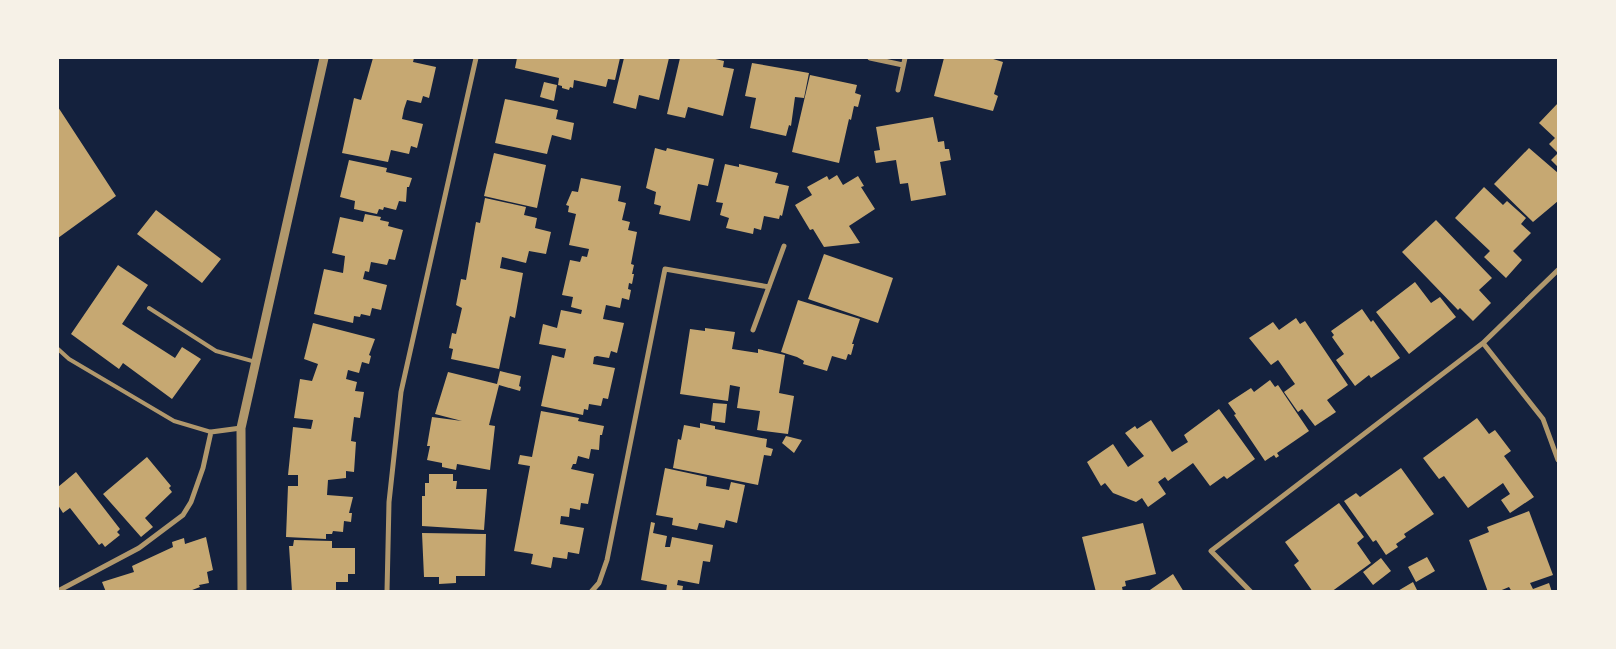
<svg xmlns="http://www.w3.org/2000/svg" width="1616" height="649" font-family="Roboto,sans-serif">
  <rect width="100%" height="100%" fill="#14213d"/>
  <path fill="#c6a872" d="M373,58H414L413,62L436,67L429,98L423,96L421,103L407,100L404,109L402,119L423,124L417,148L411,146L409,154L391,150L388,162L342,153L354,98L361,100Z
    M517,58H620L615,80L608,79L606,87L574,80L573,88L570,87L569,90L562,88V86L558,85L559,78L515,68Z
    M624,58H669L659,100L639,95L636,109L613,103Z
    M680,58H711L724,61L723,67L734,69L723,116L688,107L685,118L667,114Z
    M944,58H990L1003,62L994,94L998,96L993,111L934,96Z
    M752,63L809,73L804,98L795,97L791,126L789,125L786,136L750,128L756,98L745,96Z
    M810,75L857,85L855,93L861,95L858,107L854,106L851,120L849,119L839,163L792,152Z
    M544,82L557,85L554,101L540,97Z
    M505,99L558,110L556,119L574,123L571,140L552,135L547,154L495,143Z
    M1558,103V167L1551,160L1558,153L1549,144L1555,138L1539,123Z
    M58,107L116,196L58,238Z
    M933,117L938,142L944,141L945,149H949L951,160L940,162L946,195L911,201L908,183L900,184L896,160L876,163L874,151L880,150L876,127Z
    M655,148L666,151L667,148L714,159L708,186L698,184L690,221L659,214L661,206L654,204L656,192L646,188Z
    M1529,148L1558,173V201L1533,222L1494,184Z
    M494,153L546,165L537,208L484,196Z
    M349,160L387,168L386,172L412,178L409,187H407L406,202L399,201L396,210L384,207L383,210L379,209L377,214L354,209L355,201L340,197Z
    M725,164L739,167V164L778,173L775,183L789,186L782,216L780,215L779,219L764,216L761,230L754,228L753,234L726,228L729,218L720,215L723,203L716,202Z
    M837,175L843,185L858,176L864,186L861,187L875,209L849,226L860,243L824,247L813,229L810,230L795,205L812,195L807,187L827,176L829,180Z
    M581,178L621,186L618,201L626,203L622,220L630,222L628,230L637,232L631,264L634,265L632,274H634L632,284L629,283L628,289L631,290L629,300L622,298L620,308L606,305L603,319L624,323L617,353L611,351L609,358L597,356L594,357L593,364L615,368L608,399L603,398L601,406L589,404L588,410L584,409L583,415L541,406L552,355L564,358L566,349L539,344L543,324L557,328L561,310L581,314L582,310L571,307L573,297L562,295L570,260L580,262L582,256L587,257L589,249L569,245L576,214L568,212L569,206L566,205L572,191L578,192Z
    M1484,187L1503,205L1507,201L1526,218L1521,224L1531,233L1513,251L1522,260L1506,278L1484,257L1490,251L1455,218Z
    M485,198L526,207L524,215L537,218L535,228L551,232L546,254L529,251L526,263L502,257L500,268L523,273L515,318L510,316L499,369L451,359L453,349L449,348L452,333L456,334L462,308L456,305L461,279L466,280L476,222L480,223Z
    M156,210L221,259L202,283L137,234Z
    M365,214L381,217L380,220L389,222L388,226L403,230L395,260L389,259L387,265L371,262L369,272L365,271L363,279L387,285L381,310L372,308L370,316L361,314L360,317L354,316L353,323L314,314L324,269L343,273L345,256L332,253L340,217L363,222Z
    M1436,220L1492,278L1479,290L1491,303L1473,321L1460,308L1458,310L1402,252Z
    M824,254L893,278L878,323L808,299Z
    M118,265L148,285L122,324L175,358L182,347L201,359L172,399L123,363L119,369L71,334Z
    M1415,282L1431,303L1440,297L1456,317L1409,354L1376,312Z
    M798,300L860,319L852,344H854L851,355L848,354L846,360L832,356L827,371L803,364L804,361L797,357L781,352Z
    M1362,309L1371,322L1373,320L1400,358L1371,378L1369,375L1355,386L1336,360L1344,354L1332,337L1334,335L1331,331Z
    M1296,318L1300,324L1305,321L1348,385L1327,400L1336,412L1315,426L1302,409L1298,412L1284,392L1295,384L1278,360L1271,365L1249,338L1273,322L1279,330Z
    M313,323L375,339L369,355L371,356L369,364L362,362L359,373L348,370L346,379L357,382L355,391L364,392L360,418L354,417L351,441L356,442L354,472L346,471V478L328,480L327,495L353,497L349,513H352L351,522L344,521L343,532L333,531L332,534H326V539L286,537L288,486H298V475H288L293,427L311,429L313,420L294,418L300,379L312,381L318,364L304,359Z
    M705,328L735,332L732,349L758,353V349L785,355L779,393L794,396L788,434L757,430L760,411L737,408L740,387L730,385L728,401L680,394L690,329L705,331Z
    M500,371L521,376L519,386L521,387L520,391L499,385L489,425L495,426L490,470L457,464L456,470L442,467V463L427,460L430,446H427L432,417L462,421L435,414L448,372L497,384Z
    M1270,380L1275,387L1278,385L1309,431L1277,453L1279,456L1276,458L1274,455L1265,461L1234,415L1236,414L1228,403L1251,388L1254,392Z
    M713,403L727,404L725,423L711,421Z
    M1219,409L1255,459L1227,479L1224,476L1210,486L1193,463L1168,481L1165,477L1158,482L1166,494L1148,507L1142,498L1136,502L1113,493L1105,483L1101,486L1087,462L1113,444L1128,467L1144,456L1125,433L1135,426L1137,429L1151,420L1172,452L1188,442L1184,435Z
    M541,411L579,418L578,421L604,426L602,435H600L599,450L591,449L589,459L578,456L576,464H573L571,469L594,474L588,504L581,503L580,510L570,508L569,517L561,516L560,524L584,528L579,554L568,552L567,559L553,557L551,568L531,564L533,554L514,551L530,466L518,464L520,455L532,457Z
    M1477,418L1489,434L1495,430L1511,451L1504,456L1534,497L1510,513L1501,500L1510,494L1503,483L1468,508L1444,476L1439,479L1423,458Z
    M700,423L715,426V429L767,439L766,447L773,449L771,456L764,455L758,485L673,468L678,439L681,440L684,425L700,428Z
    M786,436L802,440L794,453L782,443Z
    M147,457L171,486L169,488L172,492L145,518L153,527L141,537L103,494Z
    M665,468L707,477L706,486L729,490L731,482L745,485L737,523L726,520L724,528L699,523L697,530L672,525L673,518L656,515Z
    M1401,468L1434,514L1404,534L1406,537L1396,544L1398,547L1386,555L1376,540L1373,542L1344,501L1356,493L1360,497Z
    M76,472L120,529L117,532L120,535L105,547L102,543L99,545L70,508L63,513L58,505V487Z
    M429,474H453V481H457L456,489H487L484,530L422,526V496H425V483H429Z
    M1339,503L1364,537L1357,543L1371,563L1331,592H1313L1294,565L1299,561L1285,542Z
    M1529,511L1553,575L1530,583L1533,589L1549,583L1552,592H1512L1509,587L1497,592H1488L1469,540L1489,532L1487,527Z
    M651,522L655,523L653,533L667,536L665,547H670L672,537L713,545L710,562L703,561L699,584L678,580L677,585L683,586L682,592H666L667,585L641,580Z
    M1143,523L1156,574L1125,581L1126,586L1122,587L1123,592H1096L1082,537Z
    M422,533L486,534L485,576H456V583L439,584V577H424Z
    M206,537L213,570L207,572L209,583L199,585L200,587L187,592H106L102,582L134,572L132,566L173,547L172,542L184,538L185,544Z
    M294,540L332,541V548H355V574H348V582H336V592H292L289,546H293Z
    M1427,557L1435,571L1416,582L1408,567Z
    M1381,558L1391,571L1373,585L1363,572Z
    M1173,574L1184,592H1147Z
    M1413,582L1418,592H1396Z"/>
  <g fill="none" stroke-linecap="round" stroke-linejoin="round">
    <path stroke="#b1986c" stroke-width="4" d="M149,308L216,351L256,362
      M58,349L69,359L174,421L211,432"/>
    <path stroke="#b1986c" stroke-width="5" d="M870,58L903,65
      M898,90L905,58
      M753,330L784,246
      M1483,343L1543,419L1558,460
      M58,591L139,548L183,515L191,502L203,468L211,432L241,428
      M387,592L389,502L401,392L476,58
      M591,592L599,583L607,560L665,269L769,287
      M1251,592L1211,551L1483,343L1558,270"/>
    <path stroke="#b1986c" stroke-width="9" d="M242,592L241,428L324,58"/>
  </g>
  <rect width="1616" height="649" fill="none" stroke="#f6f1e7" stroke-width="118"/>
</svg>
